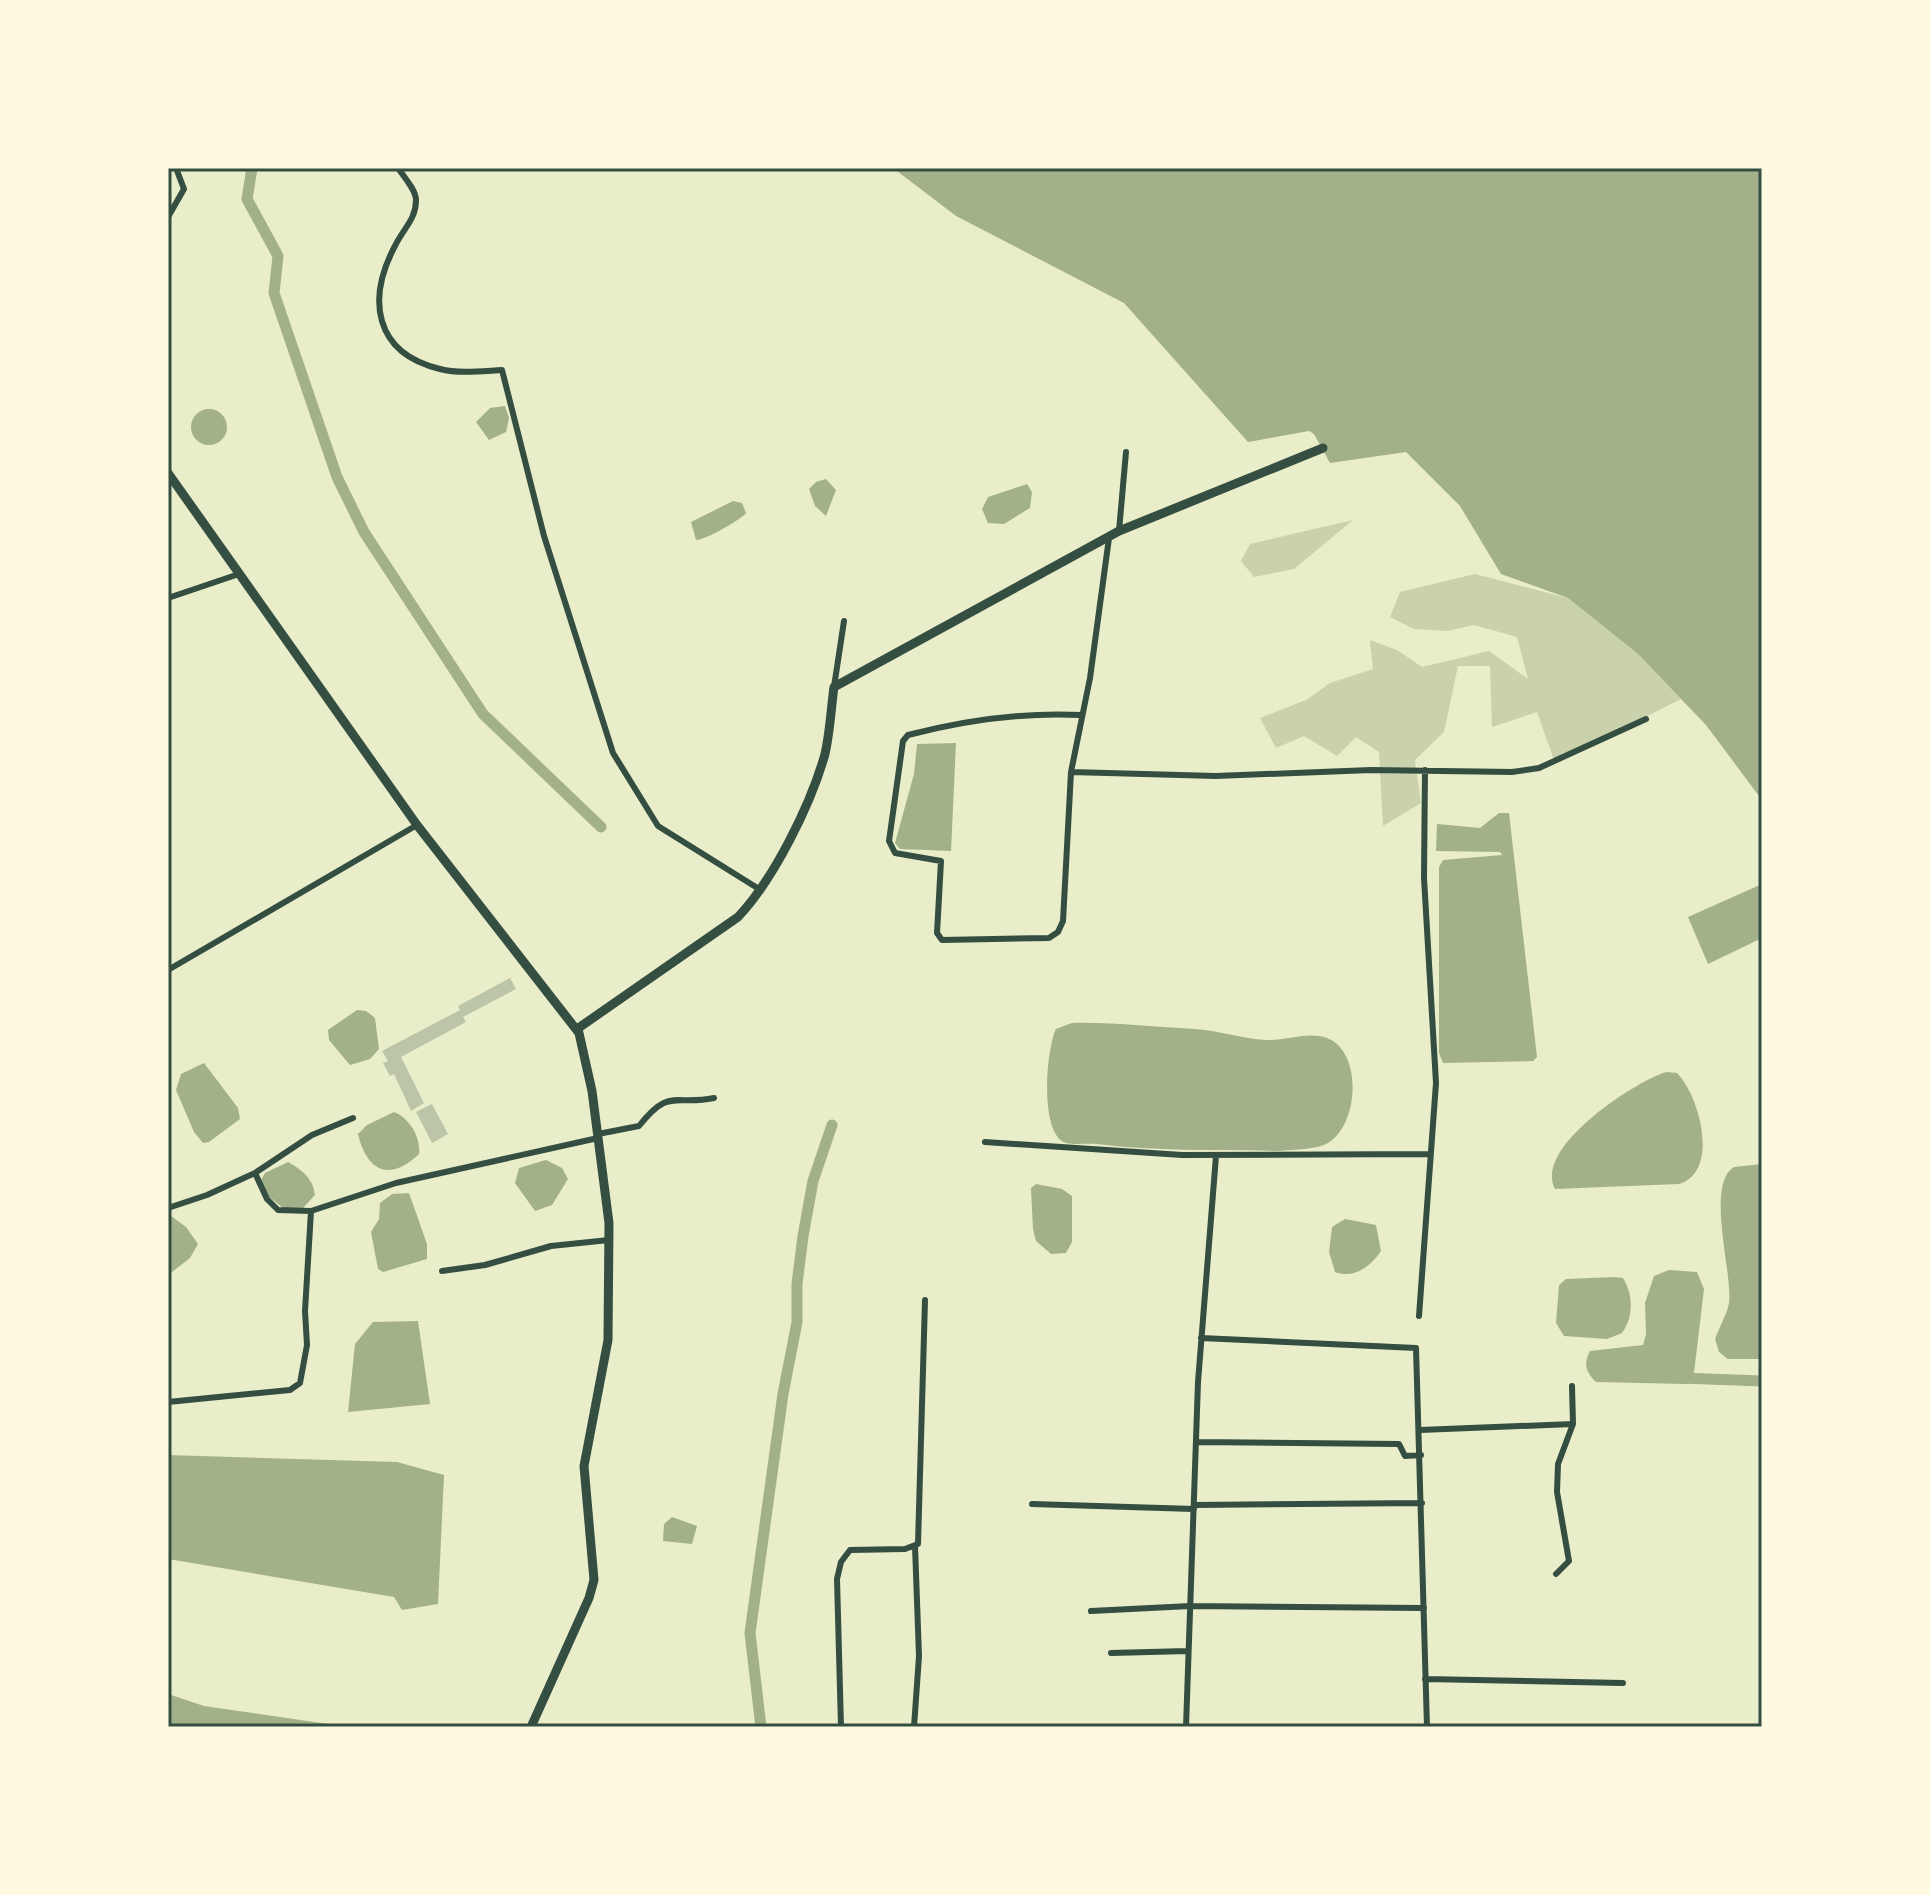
<svg xmlns="http://www.w3.org/2000/svg" width="1930" height="1895" font-family="Roboto,sans-serif">
  <rect width="100%" height="100%" fill="#e9edc9"/>
  <path fill="#cad2ad" d="M1353,520L1294,569L1254,577L1241,561L1250,544Z
    M1475,574L1568,598L1638,654L1681,699L1555,763L1537,712L1492,727L1490,666H1458L1444,732L1415,760L1421,803L1383,826L1379,752L1356,737L1337,756L1304,736L1276,748L1260,718L1306,700L1330,683L1373,669L1370,640L1397,650L1422,667L1489,651L1528,679L1517,637L1474,625L1448,631L1414,629L1390,617L1400,592Z"/>
  <path fill="#a3b18a" d="M893,168H1762V800L1706,725L1638,654L1568,598L1501,574L1460,506L1406,452L1330,463L1314,434L1309,431L1248,442L1124,303L956,216Z
    M505,406L509,418L506,432L489,440L476,422L490,408Z
    M191 427a18 18 0 1 1 36 0a18 18 0 1 1-36 0Z
    M826,479L836,490L826,516L815,506L809,489L816,482Z
    M1027,484L1032,492L1030,508L1004,524L988,523L982,509L988,497Z
    M733,501L742,503L746,513C741,520 703,541 696,540L691,522Z
    M956,743L951,851L900,849L895,843L914,774L917,744Z
    M1499,813H1509L1537,1057L1533,1061L1443,1063L1439,1053V867L1443,860L1502,855L1500,852L1436,851L1437,824L1480,828Z
    M1762,884V938L1708,964L1688,917Z
    M357,1010L366,1011L375,1018L379,1049L370,1059L350,1065L329,1040L328,1030Z
    M1072,1023C1113,1022 1154,1027 1194,1029C1218,1030 1242,1039 1266,1040C1286,1041 1307,1031 1327,1038C1362,1051 1360,1123 1328,1143C1316,1150 1294,1149 1280,1151C1219,1149 1157,1152 1097,1144C1087,1143 1075,1145 1066,1143C1039,1135 1046,1049 1056,1029Z
    M204,1063L238,1108L240,1119L209,1142L203,1143L194,1132L176,1090L181,1074Z
    M1666,1072L1677,1073C1700,1096 1720,1172 1679,1184L1555,1189C1533,1148 1634,1082 1666,1072Z
    M394,1112C410,1118 421,1138 419,1154C390,1182 367,1172 358,1134L367,1125Z
    M546,1160L562,1168L568,1179L552,1205L535,1211L515,1183L519,1168Z
    M288,1162C302,1170 313,1178 315,1195L303,1208H283L267,1195L260,1182L265,1173Z
    M1762,1164V1359H1728L1719,1352L1715,1339C1719,1328 1727,1314 1729,1303C1733,1274 1705,1184 1734,1167Z
    M1036,1184L1062,1189L1072,1196V1242L1066,1253L1051,1254L1036,1241L1033,1229L1031,1188Z
    M409,1193L427,1244V1259L383,1272L378,1269L371,1232L379,1219L380,1203L392,1194Z
    M171,1216L186,1227L198,1244L190,1258L168,1275V1217Z
    M1345,1219L1376,1225L1381,1251C1370,1267 1354,1279 1335,1272L1329,1252L1332,1227Z
    M1669,1270L1697,1272L1704,1289L1693,1381L1686,1384L1596,1382C1586,1372 1583,1364 1590,1351L1643,1345L1646,1334L1645,1303L1654,1276Z
    M1615,1277L1623,1278C1633,1294 1634,1317 1622,1333L1607,1339L1564,1336L1556,1323L1559,1285L1566,1279Z
    M418,1321L430,1404L348,1412L355,1344L373,1322Z
    M168,1455L397,1462L444,1475L438,1604L402,1610L394,1597L168,1559Z
    M672,1517L697,1526L692,1544L663,1541L664,1524Z
    M168,1694L204,1706L349,1727H168Z"/>
  <g fill="none" stroke-linecap="round" stroke-linejoin="round">
    <path stroke="#a3b18a" stroke-width="11" d="M252,168L247,199L278,256L274,293L337,477L364,532L483,714L601,827
      M1681,1378L1762,1381
      M761,1727L750,1633L783,1394L797,1322V1284L803,1236L813,1181L832,1125"/>
  </g>
  <path fill="#bcc5a7" d="M510,978L516,989L463,1017L466,1022L401,1057L424,1103L411,1111L394,1074L390,1076L383,1063L388,1061L382,1051L460,1010L458,1006Z
    M432,1104L448,1134L432,1143L416,1112Z"/>
  <g fill="none" stroke-linecap="round" stroke-linejoin="round">
    <path stroke="#344e41" stroke-width="6" d="M398,168C404,177 416,190 416,200C416,219 404,228 396,244C366,299 374,353 440,369C459,374 483,371 502,370L544,536L613,753L658,826L759,889
      M168,217L184,189L176,168
      M1119,531L1126,452
      M168,598L239,574
      M834,687L844,621
      M1081,715C1021,712 966,720 908,735L903,741L889,841L895,853L941,861L937,933L942,940L1049,938L1058,932L1063,921L1071,772L1090,678L1109,538
      M1071,772L1216,776L1371,770L1512,772L1539,768L1646,719
      M168,970L417,825
      M598,1134L639,1126C670,1087 674,1106 714,1098
      M985,1142L1182,1155L1429,1154
      M168,1208L207,1195L255,1173
      M311,1211L278,1210L267,1199L255,1173L312,1135L353,1118
      M442,1271L485,1265L551,1246L609,1240
      M1419,1316L1436,1083L1424,878L1425,770
      M1201,1338L1416,1348L1427,1727
      M168,1402L290,1390L300,1383L307,1345L305,1311L311,1211L396,1183L598,1138
      M1420,1430L1573,1424
      M1198,1442L1399,1444L1405,1456L1421,1455
      M1032,1504L1194,1509
      M1194,1505L1422,1503
      M1556,1574L1569,1561L1557,1492L1558,1464L1573,1424L1572,1386
      M1091,1611L1190,1606L1424,1608
      M1111,1653L1188,1651
      M1425,1679L1623,1683
      M841,1727L837,1579L841,1562L850,1550L905,1549L918,1544L925,1300
      M914,1727L919,1656L915,1546
      M1186,1727L1198,1382L1216,1156"/>
    <path stroke="#344e41" stroke-width="9" d="M168,473L417,825L579,1033L592,1091L609,1223L608,1340L584,1466L594,1580L589,1598L531,1727
      M577,1029L738,917C774,879 811,804 825,754C830,732 831,709 834,687L1119,531L1323,448"/>
  </g>
  <rect width="1930" height="1895" fill="none" stroke="#fefae0" stroke-width="340"/>
  <rect x="170" y="170" width="1590" height="1555" fill="none" stroke="#344e41" stroke-width="3"/>
</svg>
